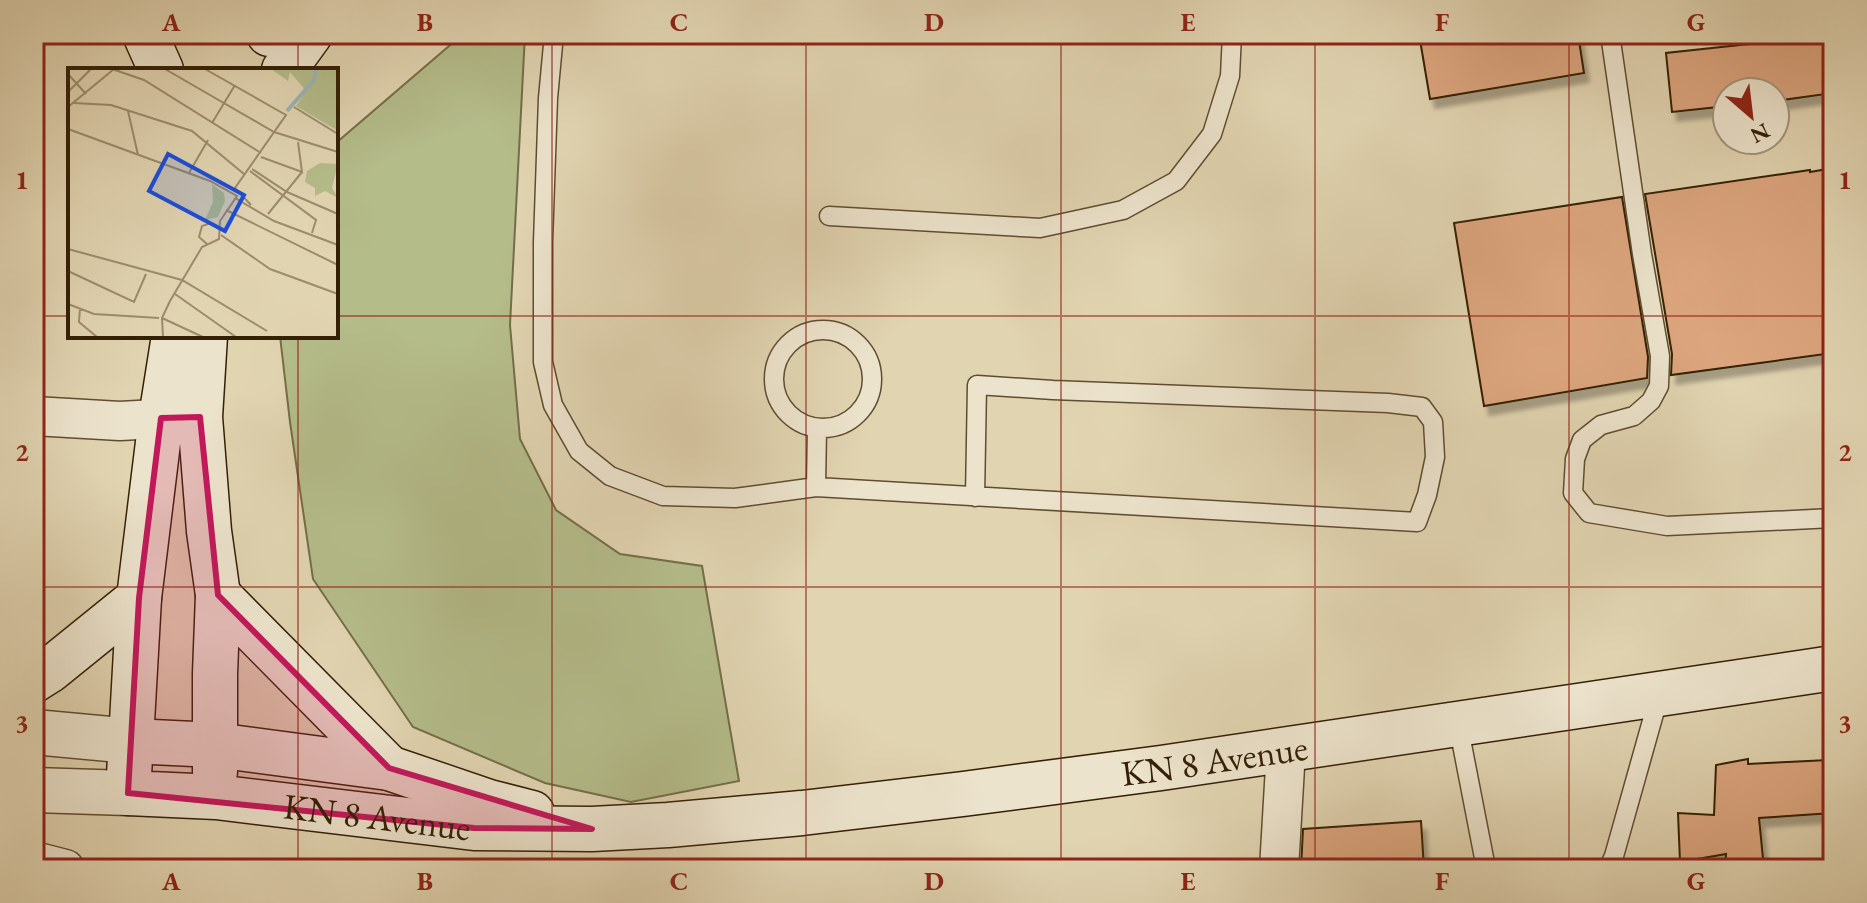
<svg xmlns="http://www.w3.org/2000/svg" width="1867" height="903" font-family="'EB Garamond',serif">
  <defs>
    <filter id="shadow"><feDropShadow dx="5" dy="9" stdDeviation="2" flood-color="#0004"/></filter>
  </defs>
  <rect width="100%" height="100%" fill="#e1d4b1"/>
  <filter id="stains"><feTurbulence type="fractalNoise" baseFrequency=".0025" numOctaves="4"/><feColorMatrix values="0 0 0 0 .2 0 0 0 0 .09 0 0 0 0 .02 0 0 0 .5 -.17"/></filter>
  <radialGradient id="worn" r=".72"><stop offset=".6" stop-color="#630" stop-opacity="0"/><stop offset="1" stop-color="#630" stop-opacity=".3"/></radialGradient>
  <path fill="#b4bc8a" stroke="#746e48" stroke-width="2" d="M463,34H525L510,325L520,439L556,510L620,554L702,566L739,781L631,802L545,783L413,727L313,579L290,422L280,336H336V143Z"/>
  <path fill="#dca57e" stroke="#342005" stroke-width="2" filter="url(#shadow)" d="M1419,34H1578L1584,73L1430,99Z
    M1833,35V93L1775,101V92H1727V106L1672,112L1666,53Z
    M1833,168V353L1671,375L1672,354L1645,194L1810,170V172Z
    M1622,197L1648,357L1647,378L1484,406L1454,223Z
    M1748,759V764L1828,760L1832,813L1759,818L1764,869H1725L1726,854L1680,862L1678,813L1714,815L1716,765Z
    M1421,821L1424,869H1301L1303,829Z"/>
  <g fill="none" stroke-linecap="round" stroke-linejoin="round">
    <defs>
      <path id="service" d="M554,34L548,98L543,242V362L553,405L579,451L610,476L663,496L735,498L816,487L1417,522L1427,495L1435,457L1433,422L1422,407L1388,403L1053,390L977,385L975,497
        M1610,34L1642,254L1660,356L1659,386L1651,401L1634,416L1601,425L1582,440L1575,459L1573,493L1589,513L1667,526L1833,518
        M829,216L1040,228L1123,210L1176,181L1212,134L1230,76L1232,34
        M774 379a49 49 0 1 1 98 0a49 49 0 1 1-98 0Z
        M816,487L817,428
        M1458,724L1485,863L1488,869
        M1608,869L1614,856L1659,696"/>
      <path id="minor" d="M34,416L120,421L191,417
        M34,861L65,869
        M1279,869L1286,750"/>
      <path id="tertiary" d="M34,732L131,741
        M34,790L128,793"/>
      <g id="secondary">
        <path d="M145,34L161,70"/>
        <path d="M269,34H272"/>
        <path d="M284,70L310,34"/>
        <path id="s1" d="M174,336L161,418L139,598L128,793L216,797L474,828L592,829L668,825L802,813L963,794L1161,768L1833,668"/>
        <path d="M205,336L200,417L209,531L218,595L215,674V772"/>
        <path d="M218,595L389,768"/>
        <path d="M34,680L50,670L139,598"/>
        <path d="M131,741L215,745L389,768L489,802L532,813"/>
      </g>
    </defs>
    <use href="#service" stroke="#5f4d30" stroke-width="21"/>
    <use href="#minor" stroke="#5f4d30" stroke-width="41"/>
    <use href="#tertiary" stroke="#5f4d30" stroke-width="47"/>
    <use href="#secondary" stroke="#342005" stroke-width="47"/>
    <use href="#service" stroke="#ece3cc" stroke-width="18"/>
    <use href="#minor" stroke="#ece3cc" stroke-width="38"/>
    <use href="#tertiary" stroke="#ece3cc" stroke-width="44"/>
    <use href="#secondary" stroke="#ece3cc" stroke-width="44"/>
  </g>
  <path fill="#c2185b" fill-opacity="0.2" stroke="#c2185b" stroke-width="6" stroke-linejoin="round" d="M200,417L218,595L389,768L592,829L474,828L128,793L139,598L161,418Z"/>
  <path fill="none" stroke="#8f2418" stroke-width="2" stroke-opacity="0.55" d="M298,34V70M552,34V869M806,34V869M1061,34V869M1315,34V869M1569,34V869M34,316H70M336,316H1833M298,336V869M34,587H1833"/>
  <g text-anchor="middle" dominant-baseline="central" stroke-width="7" stroke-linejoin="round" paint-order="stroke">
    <g font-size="36" fill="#342005" stroke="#ece3cc">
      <text stroke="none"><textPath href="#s1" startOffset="1552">KN 8 Avenue</textPath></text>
      <text stroke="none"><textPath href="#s1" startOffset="710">KN 8 Avenue</textPath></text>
    </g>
  </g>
  <g transform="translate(68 68)">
    <rect width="270" height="270" fill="#e1d4b1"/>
    <path d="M203,1H270V63L228,38L238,23L222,4L220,13ZM252,95L270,96L264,120L270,130L257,123L247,128V120L237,114L239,103ZM144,116L156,125L157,133L150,149L137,152L145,134Z" fill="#b4bc8a"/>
    <path fill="none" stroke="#9ab5b8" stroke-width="4" d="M219,43L246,12L248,1"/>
    <path fill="none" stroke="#9c8c6c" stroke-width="2" d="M44,1L76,12L193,85M97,1L206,64L270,84M137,1L218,47L167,120L183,137M0,6L18,26M0,24L23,1M6,35L43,37L124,63L176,106M0,39L46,1M226,39L270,66M60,43L70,87M144,55L167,17M0,61L142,113L169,128L152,153L151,171L134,179L102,233L94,250L95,269M193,89L234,104L230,74M184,101L219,124L270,146M182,103L248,152L244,165M121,105L140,72M167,130L206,153L270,177M158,142L270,197M200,146L234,104M153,167L202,201L270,226M139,176L131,169L134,158L143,155L151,161M0,181L114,212L199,263M0,203L66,234L78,206M107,226L168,269M0,236L26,246L91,250M12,240L11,254L29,269M94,250L135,269"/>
    <path fill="#1d4ed8" fill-opacity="0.15" stroke="#1d4ed8" stroke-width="4" d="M100,86L176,127L157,163L81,123Z"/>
    <rect width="270" height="270" fill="none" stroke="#342005" stroke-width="4"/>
  </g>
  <rect width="1867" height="903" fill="none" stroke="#e1d4b1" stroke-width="88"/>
  <g transform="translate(1751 116) rotate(152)"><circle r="38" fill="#ece3cc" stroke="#a2957c" stroke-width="2"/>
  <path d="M0-6L14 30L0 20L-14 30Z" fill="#8f2418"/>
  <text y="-12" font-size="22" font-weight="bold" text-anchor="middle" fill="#342005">N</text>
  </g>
  <rect x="44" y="44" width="1779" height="815" fill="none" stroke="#8f2418" stroke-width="3"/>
  <g font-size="26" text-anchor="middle" font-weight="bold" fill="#8f2418">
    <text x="171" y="31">A</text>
    <text x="425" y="31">B</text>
    <text x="679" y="31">C</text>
    <text x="934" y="31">D</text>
    <text x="1188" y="31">E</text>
    <text x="1442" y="31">F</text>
    <text x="1696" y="31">G</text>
    <text x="22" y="189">1</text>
    <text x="1845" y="189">1</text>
    <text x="22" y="461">2</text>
    <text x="1845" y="461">2</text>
    <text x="22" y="732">3</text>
    <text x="1845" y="732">3</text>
    <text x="171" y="890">A</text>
    <text x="425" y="890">B</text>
    <text x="679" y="890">C</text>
    <text x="934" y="890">D</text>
    <text x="1188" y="890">E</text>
    <text x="1442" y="890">F</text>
    <text x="1696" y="890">G</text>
  </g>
  <rect width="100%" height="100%" filter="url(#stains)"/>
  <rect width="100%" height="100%" fill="url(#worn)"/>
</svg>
